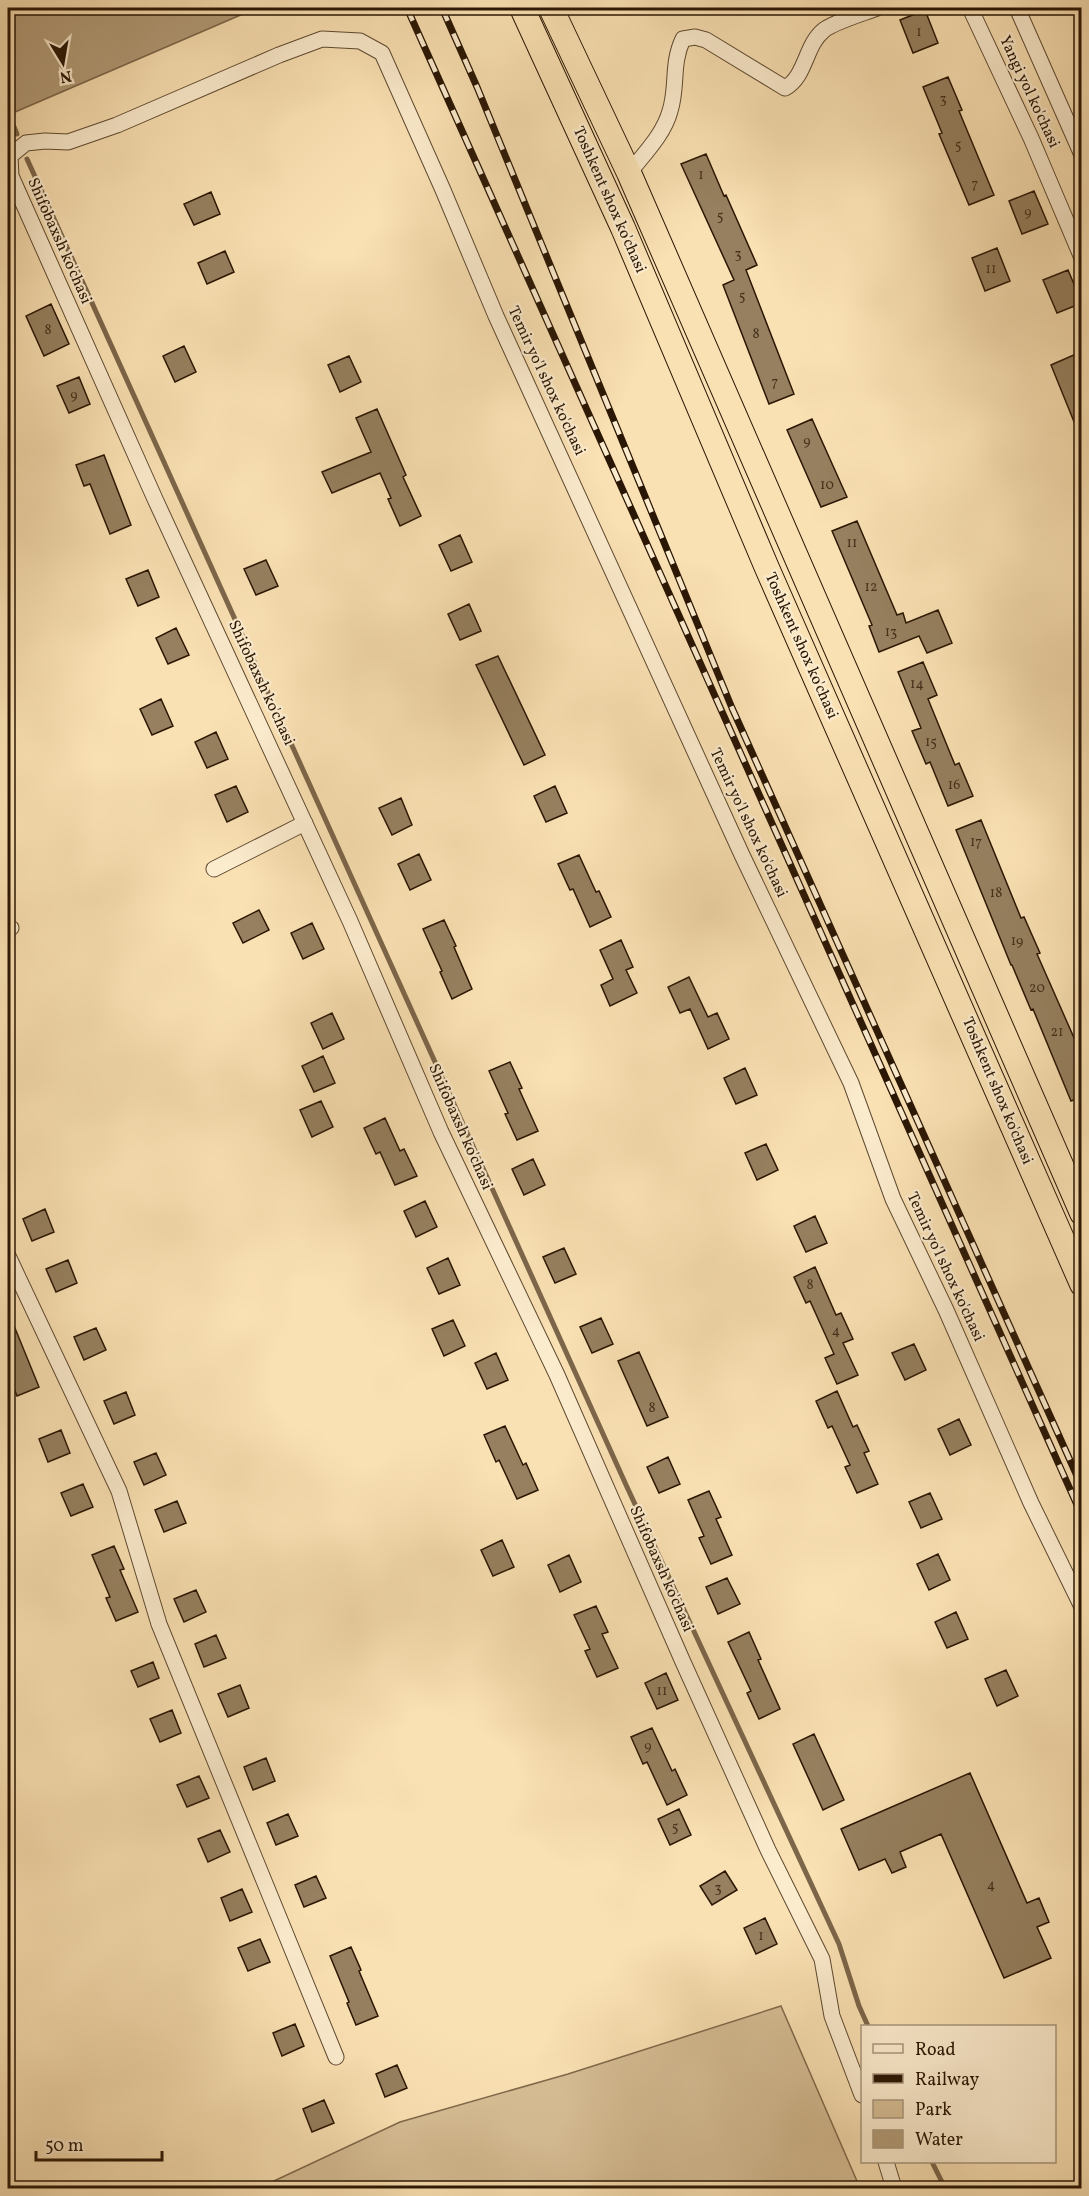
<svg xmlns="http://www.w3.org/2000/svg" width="1089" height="2196" font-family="Vollkorn,serif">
  <rect width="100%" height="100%" fill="#fae1b3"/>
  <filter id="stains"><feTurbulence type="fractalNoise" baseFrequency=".00333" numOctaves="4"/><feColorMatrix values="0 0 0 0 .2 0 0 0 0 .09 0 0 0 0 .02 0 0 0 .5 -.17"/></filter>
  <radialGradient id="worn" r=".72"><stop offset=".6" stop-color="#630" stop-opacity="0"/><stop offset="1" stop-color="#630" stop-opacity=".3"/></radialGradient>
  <path fill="#d7be95" stroke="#806a4c" stroke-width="1.5" d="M781,2006L860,2188H259L400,2122L568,2074Z"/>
  <path fill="#b39c78" stroke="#7c664a" stroke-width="1.5" d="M23,8H257L8,115V14Z"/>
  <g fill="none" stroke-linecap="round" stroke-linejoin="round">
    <path stroke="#7c664a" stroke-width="5" d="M8,113L17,134
      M27,159L627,1487L839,1944L859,2006L868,2026
      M932,2162L945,2188"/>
  </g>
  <path fill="#96805f" stroke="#2a1604" stroke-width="1.5" d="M925,10L938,43L913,53L900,20Z
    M948,77L962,110L959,111L994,195L969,205L939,134L942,133L923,87Z
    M706,154L724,196L726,195L757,265L746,270L794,394L769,404L723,285L734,280L681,164Z
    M1034,191L1048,224L1022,234L1009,201Z
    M211,192L220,214L194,225L184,204Z
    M997,248L1010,281L985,291L972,258Z
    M225,251L234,272L207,284L198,263Z
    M1068,270L1082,303L1057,313L1043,280Z
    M51,304L69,344L44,356L26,316Z
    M184,346L196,372L175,382L163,356Z
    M1076,354L1082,368L1081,439L1051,365Z
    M349,356L361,382L340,392L328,365Z
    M79,377L90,404L69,413L57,386Z
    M377,409L406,475L403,477L421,516L400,526L388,499L391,498L380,473L332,493L322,472L371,452L356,418Z
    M812,419L847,497L821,507L787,430Z
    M104,455L131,525L110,534L90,484L84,486L76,465Z
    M857,521L897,615L903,613L906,623L938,610L952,643L927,653L919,636L879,652L869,626L872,625L832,531Z
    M460,535L472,562L451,571L439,545Z
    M266,560L278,586L256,595L244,569Z
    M148,570L159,597L138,606L126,579Z
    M469,604L481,631L460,640L448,614Z
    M176,628L189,655L168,664L156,638Z
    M498,656L545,755L524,765L476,665Z
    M923,662L937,695L928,699L955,765L959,763L973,796L948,806L930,762L926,764L912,731L921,728L898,672Z
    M161,699L173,726L152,735L140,709Z
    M216,732L228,759L207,768L195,742Z
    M236,786L248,812L227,822L215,795Z
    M555,786L567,813L546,822L534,796Z
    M401,798L412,825L392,835L379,808Z
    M981,820L1021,918L1024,917L1040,953L1037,954L1082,1056V1097L1071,1101L1033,1009L1031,1010L1012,965H1011L956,830Z
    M419,854L431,880L410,890L398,864Z
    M579,855L596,892L599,891L611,917L590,927L573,889L570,890L558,864Z
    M259,910L269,930L243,943L233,923Z
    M444,920L456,946L454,947L472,989L452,999L440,972L442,971L423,929Z
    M312,923L324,949L303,959L291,933Z
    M621,940L633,967L626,970L637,993L610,1006L601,985L613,979L600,950Z
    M689,977L708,1017L717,1013L729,1039L708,1049L690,1009L680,1013L668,987Z
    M332,1013L344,1039L323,1049L311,1023Z
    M323,1056L335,1083L314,1092L302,1066Z
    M510,1062L522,1088L519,1089L538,1131L517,1140L505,1114L508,1113L489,1071Z
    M745,1068L757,1095L736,1104L724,1078Z
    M321,1101L333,1127L312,1137L300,1110Z
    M385,1118L400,1151L404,1149L417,1176L395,1185L380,1152L376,1154L364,1128Z
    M766,1144L778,1170L757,1180L745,1153Z
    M533,1159L545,1185L524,1195L512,1169Z
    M425,1201L437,1227L416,1237L404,1211Z
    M45,1209L54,1232L32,1241L23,1219Z
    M815,1216L827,1243L806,1252L794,1226Z
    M564,1248L576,1274L555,1283L543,1257Z
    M448,1258L460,1285L439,1294L427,1268Z
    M68,1260L77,1283L56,1292L46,1269Z
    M815,1267L836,1315L841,1313L853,1339L843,1343L858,1375L837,1384L825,1358L834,1354L810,1301L806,1303L794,1277Z
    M8,1311L39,1387L17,1396L8,1373Z
    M601,1318L613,1344L592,1353L580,1327Z
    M453,1320L465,1346L444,1356L432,1329Z
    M96,1328L106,1350L84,1360L74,1337Z
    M914,1344L926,1370L905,1380L892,1353Z
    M639,1352L668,1417L647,1426L618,1361Z
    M496,1353L508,1380L487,1389L475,1363Z
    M837,1391L853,1427L857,1425L869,1451L864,1453L878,1484L857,1493L845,1467L850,1465L832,1426L828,1428L816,1401Z
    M126,1392L135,1415L114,1424L104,1401Z
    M959,1419L971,1445L950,1455L938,1429Z
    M505,1426L523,1465L526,1463L538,1490L517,1499L499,1460L496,1462L484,1435Z
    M61,1430L70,1453L48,1462L39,1439Z
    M156,1453L166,1475L144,1485L134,1462Z
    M668,1457L680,1484L659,1493L647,1467Z
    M83,1484L93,1507L71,1516L61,1493Z
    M709,1491L721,1517L716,1519L732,1555L711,1564L699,1538L704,1536L688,1500Z
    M930,1493L942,1519L921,1528L909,1502Z
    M177,1501L186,1523L164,1532L155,1510Z
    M502,1540L514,1567L493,1576L481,1550Z
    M114,1546L124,1569L120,1570L138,1612L116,1621L106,1598L110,1597L92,1555Z
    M938,1554L950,1580L929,1590L917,1564Z
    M569,1555L581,1582L560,1592L548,1565Z
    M727,1578L740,1604L718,1614L706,1587Z
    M196,1590L206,1612L184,1622L174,1599Z
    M596,1606L608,1632L602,1634L618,1668L597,1677L585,1651L590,1649L574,1615Z
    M956,1612L968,1639L947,1648L935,1622Z
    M749,1632L761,1659L758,1660L780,1709L759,1719L747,1693L751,1691L728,1642Z
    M216,1635L226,1658L204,1667L195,1644Z
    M153,1662L159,1678L138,1687L131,1671Z
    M1006,1670L1018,1696L997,1706L985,1679Z
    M666,1673L678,1700L657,1709L645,1683Z
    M240,1685L249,1708L228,1717L218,1694Z
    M172,1710L181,1733L160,1742L150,1719Z
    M652,1728L672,1771L675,1769L687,1795L667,1805L647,1762L643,1764L631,1737Z
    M814,1734L844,1800L823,1810L793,1744Z
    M266,1758L275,1781L253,1790L244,1767Z
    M970,1773L1027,1903L1039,1898L1049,1922L1037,1927L1051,1958L1004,1978L941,1834L900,1852L906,1867L892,1873L885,1859L859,1870L841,1829Z
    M199,1776L209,1798L187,1807L177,1785Z
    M679,1809L691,1835L670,1845L658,1819Z
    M288,1814L298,1836L276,1845L267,1823Z
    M220,1830L230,1852L208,1862L198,1839Z
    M725,1871L737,1890L712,1905L700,1886Z
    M316,1876L326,1898L304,1907L295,1885Z
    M242,1889L252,1912L230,1921L221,1898Z
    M765,1918L777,1944L756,1954L744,1928Z
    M260,1939L270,1962L248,1971L238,1948Z
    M351,1947L361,1970L359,1971L378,2016L356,2025L347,2003L349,2002L330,1956Z
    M295,2024L304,2046L282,2056L273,2033Z
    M397,2065L407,2088L385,2097L376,2074Z
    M324,2100L334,2123L312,2132L303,2109Z"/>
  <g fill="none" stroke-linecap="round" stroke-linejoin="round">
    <defs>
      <path id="minor" d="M970,8L1031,138L1082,258
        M1017,8L1082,155
        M629,173C644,154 664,134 670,111C678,86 671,64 683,39L695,37L706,40L785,88C806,77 805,45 824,30C834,22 864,13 877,8
        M214,869L305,823
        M8,929L11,928
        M8,1256L119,1491L159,1624L336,2057
        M862,2095L832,2016L822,1959L768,1850L683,1662L557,1375L441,1132L350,921L155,499L11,176L10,156L26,143L45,141L68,142L117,125L279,55L322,39L360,41L382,53L443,190L496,316L742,855L851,1083L893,1199L946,1310L1031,1503L1082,1607
        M886,2162L894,2188"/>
      <path id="trunk" d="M522,8L623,228L767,568L1082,1284
        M551,8L629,173L1082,1213"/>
    </defs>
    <use href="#minor" stroke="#5e4930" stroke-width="17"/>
    <use href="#trunk" stroke="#2a1604" stroke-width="26"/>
    <use href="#minor" stroke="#fcecce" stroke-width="15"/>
    <use href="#trunk" stroke="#fae1b3" stroke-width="24"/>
    <defs>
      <path id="rail" d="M407,8L1082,1516
        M442,8L477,87L732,708L1082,1487"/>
    </defs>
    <use href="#rail" stroke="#2a1604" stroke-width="7"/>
    <use href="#rail" stroke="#fcecce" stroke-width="4.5" stroke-dasharray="14" stroke-linecap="butt"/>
  </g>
  <g text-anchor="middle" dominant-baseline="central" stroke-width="4.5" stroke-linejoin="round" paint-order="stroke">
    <g font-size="14" fill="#45301b">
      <text x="919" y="32">1</text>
      <text x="943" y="99">3</text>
      <text x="958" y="145">5</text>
      <text x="701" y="175">1</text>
      <text x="975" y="184">7</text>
      <text x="1028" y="212">9</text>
      <text x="720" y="216">5</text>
      <text x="738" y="254">3</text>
      <text x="991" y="269">11</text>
      <text x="742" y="296">5</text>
      <text x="48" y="330">8</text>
      <text x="756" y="334">8</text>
      <text x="775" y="382">7</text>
      <text x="74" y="395">9</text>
      <text x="807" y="441">9</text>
      <text x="827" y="485">10</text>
      <text x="852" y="543">11</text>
      <text x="871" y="587">12</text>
      <text x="891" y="632">13</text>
      <text x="917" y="684">14</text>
      <text x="931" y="742">15</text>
      <text x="954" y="785">16</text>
      <text x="976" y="842">17</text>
      <text x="996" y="893">18</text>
      <text x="1017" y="941">19</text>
      <text x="1037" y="988">20</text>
      <text x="1057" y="1032">21</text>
      <text x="810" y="1285">8</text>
      <text x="836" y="1331">4</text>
      <text x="652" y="1408">8</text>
      <text x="662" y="1691">11</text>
      <text x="648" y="1746">9</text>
      <text x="675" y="1827">5</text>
      <text x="991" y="1885">4</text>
      <text x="718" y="1888">3</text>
      <text x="761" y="1936">1</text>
    </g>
    <g font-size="16" fill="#2a1604" stroke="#fcecce">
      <text transform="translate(1029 92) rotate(65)">Yangi yol ko'chasi</text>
      <text transform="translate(609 200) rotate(66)">Toshkent shox ko'chasi</text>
      <text transform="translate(59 241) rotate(66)">Shifobaxsh ko'chasi</text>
      <text transform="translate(546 381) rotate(65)">Temir yo'l shox ko'chasi</text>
      <text transform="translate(801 646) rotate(66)">Toshkent shox ko'chasi</text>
      <text transform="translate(261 683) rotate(65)">Shifobaxsh ko'chasi</text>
      <text transform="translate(748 823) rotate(65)">Temir yo'l shox ko'chasi</text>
      <text transform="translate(997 1091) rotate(67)">Toshkent shox ko'chasi</text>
      <text transform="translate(460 1127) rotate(66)">Shifobaxsh ko'chasi</text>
      <text transform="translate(945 1267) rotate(65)">Temir yo'l shox ko'chasi</text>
      <text transform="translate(661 1569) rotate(66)">Shifobaxsh ko'chasi</text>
    </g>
  </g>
  <rect width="1089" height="2196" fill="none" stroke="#fae1b3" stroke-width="30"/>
  <rect x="9" y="9" width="1071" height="2178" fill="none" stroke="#2a1604" stroke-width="3"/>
  <rect x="15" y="15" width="1059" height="2166" fill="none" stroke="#2a1604" stroke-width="1.5"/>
  <rect x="861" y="2025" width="195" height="138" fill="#fcecce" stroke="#a8967d" stroke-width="1.5"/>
  <rect x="873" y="2044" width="30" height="9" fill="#fcecce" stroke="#a8967d" stroke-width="1.5"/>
  <text x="915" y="2055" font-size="18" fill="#2a1604">Road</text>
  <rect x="873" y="2074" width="30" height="9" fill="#2a1604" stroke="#a8967d" stroke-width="1.5"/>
  <text x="915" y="2085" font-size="18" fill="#2a1604">Railway</text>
  <rect x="873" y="2100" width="30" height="18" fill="#d7be95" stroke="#a8967d" stroke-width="1.5"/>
  <text x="915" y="2115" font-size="18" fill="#2a1604">Park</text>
  <rect x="873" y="2130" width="30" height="18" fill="#b39c78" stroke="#a8967d" stroke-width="1.5"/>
  <text x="915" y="2145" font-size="18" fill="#2a1604">Water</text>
  <g transform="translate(63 63) rotate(169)" stroke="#fcecce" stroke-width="4.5" paint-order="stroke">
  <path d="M0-4.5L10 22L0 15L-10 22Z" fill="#2a1604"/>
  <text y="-9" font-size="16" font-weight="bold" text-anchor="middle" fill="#2a1604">N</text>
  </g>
  <path d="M36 2151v9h126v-9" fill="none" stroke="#2a1604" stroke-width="3"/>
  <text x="45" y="2151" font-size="18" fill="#2a1604" stroke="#fcecce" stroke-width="4.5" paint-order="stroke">50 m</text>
  <rect width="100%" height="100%" filter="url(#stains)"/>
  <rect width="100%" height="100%" fill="url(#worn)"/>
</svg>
